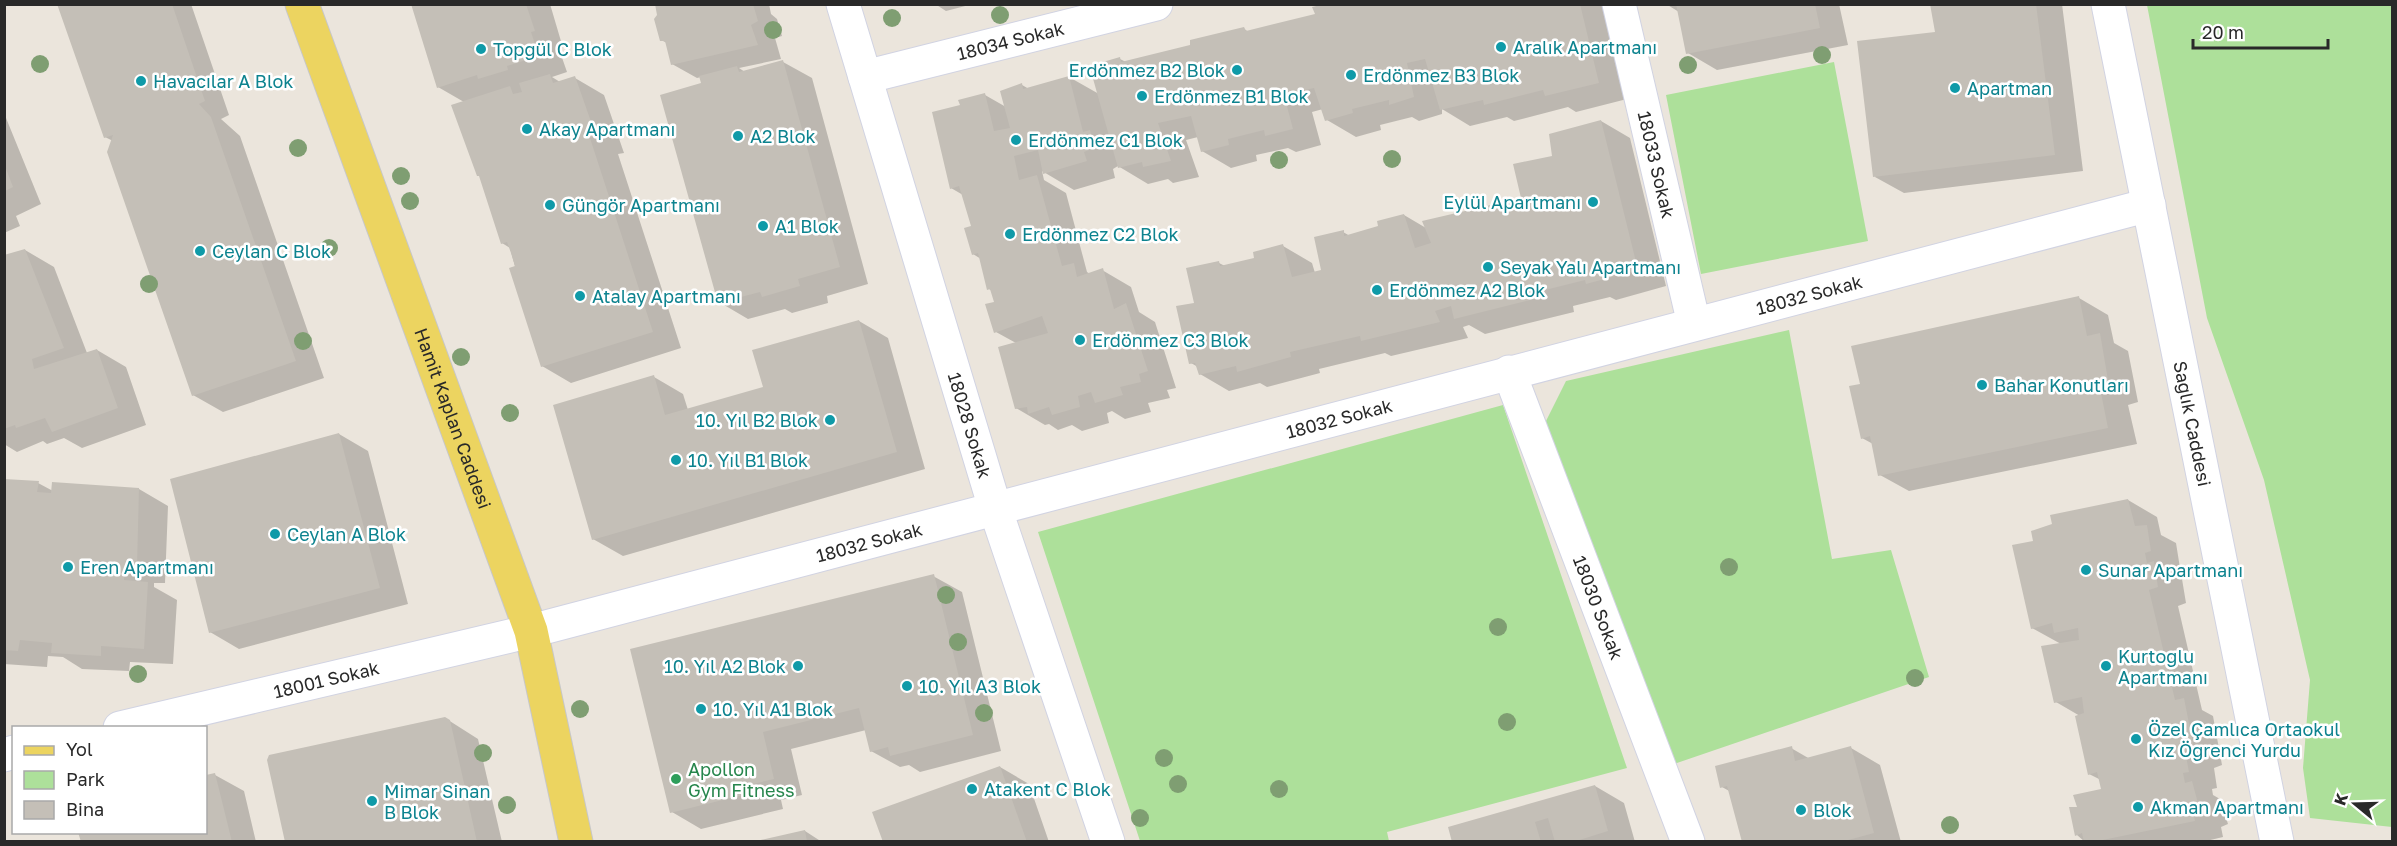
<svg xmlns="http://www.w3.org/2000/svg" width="2397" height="846" font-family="'Golos Text',sans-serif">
  <rect width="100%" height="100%" fill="#ebe5dc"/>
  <path fill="#ade09a" d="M2147,5H2392V827L2310,818L2303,768L2310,680L2264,480L2207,318Z
    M1834,62L1868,241L1701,274L1666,95Z
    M1789,330L1832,559L1891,550L1929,677L1674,764L1544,425L1566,381Z
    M1503,405L1627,768L1387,832L1389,841H1140L1038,532Z"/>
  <path fill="#0003" d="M59,4H191L229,115L221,119L240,136L324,378L223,412L193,395L113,141L105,137Z
    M412,4H550L563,48L559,49L567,72L552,77L560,82L575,78L604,95L624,153L618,154L681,348L571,383L542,366L510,248L502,243L464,102L438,87Z
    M657,4H769L771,14L777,19L782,36L775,38L781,59L739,68L745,72L783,62L812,78L868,284L827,296L828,303L792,313L785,309L748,319L719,302L701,77L697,78L672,64L667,43L661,40Z
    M935,4H973L946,11Z
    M1330,4H1604L1627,99L1576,112L1568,107L1514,121L1507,117L1470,126L1442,109V114L1419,121L1412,117L1380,125L1381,130L1356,137L1327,120L1323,109L1312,112L1321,145L1296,152L1288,148L1256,155L1257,161L1231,168L1202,151L1198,137L1186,140L1199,177L1173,183L1168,179L1148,184L1118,166L1113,169L1115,178L1074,190L1042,171L1044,180L1066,193L1087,272L1090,274L1102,270L1131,287L1139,312L1155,322L1176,388L1167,390L1170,398L1148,403L1151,412L1125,419L1112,411L1107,413L1109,423L1082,431L1072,425L1058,430L1049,424L1045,425L1016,408V343L996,332V303L992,291L989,289L981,259L973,254L972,227L963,195L951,188L962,106L985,95L1006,107L1022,85L1029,89L1069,77L1099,94L1120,59L1126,62L1192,47L1244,29L1249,32L1317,16Z
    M1666,4H1839L1848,45L1717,70L1688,53L1679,12Z
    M1932,4H2062L2083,171L1904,193L1875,177L1937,33Z
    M4,113L41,204L16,216L20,226L4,233Z
    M1601,121L1630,138L1666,286L1616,300L1610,297L1573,306L1574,312L1485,334L1469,325L1463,327L1468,338L1391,356L1385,353L1319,369L1320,373L1267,387L1260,383L1229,391L1200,374L1198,367L1191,363L1195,304L1219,263L1225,266L1255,259L1283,246L1312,263L1315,273L1323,271L1343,232L1350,236L1379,227L1404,215L1426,228L1523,199L1554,157Z
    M25,250L54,267L87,353L97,350L126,367L146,425L82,448L64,438L47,444L43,441L17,452L4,444V256Z
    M2079,298L2108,315L2114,343L2128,351L2138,402L2128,405L2137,444L1909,491L1880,475L1873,444L1862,438V385Z
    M859,321L888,338L925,469L623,556L593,539L654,377L683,394L688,410L765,388Z
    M339,434L368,451L408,604L239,649L210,632Z
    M4,480L38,483L53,491L139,489L168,506L165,583H154V587L177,600L173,664L130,662L129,671L82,669L63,657L48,656L47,667L4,664Z
    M2128,500L2157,517L2161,535L2176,543L2180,568L2173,570L2174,574L2182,579L2186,603L2178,606L2202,710L2213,716L2222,765L2214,768L2217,788L2212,789L2213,795L2220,799L2228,824L2221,827L2223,837L2202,842H2085L2077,835L2079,809L2103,790L2101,780L2089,774L2080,716L2056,702L2061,644L2032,628L2034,543Z
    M933,576L962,592L1001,751L920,772L909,765L900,767L871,751L866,730L791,749L802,795L781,800L783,809L701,829L672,812Z
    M445,718L478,739L502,842H286Z
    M1791,748L1810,759L1851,748L1880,765L1901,842H1743L1731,792L1722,787Z
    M1000,767L1029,784L1049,842H884Z
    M215,775L244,791L256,842H82L206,832V777Z
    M1595,786L1624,803L1635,842H1454Z
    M805,831L822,842H759Z"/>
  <path fill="#c4bfb7" d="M57,4H172L205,101L199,104L211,117L296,361L192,396L107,152L113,135L104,138Z
    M411,4H526L535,31L531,32L539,56L507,66L508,70L478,79L477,75L437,88Z
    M655,4H753L758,21L751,25L758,45L671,65L665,41H660L654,19L657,15Z
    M1325,4H1580L1599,83L1545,96L1543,90L1484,105L1483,100L1440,110L1425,59L1407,63L1414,97L1389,105V100L1352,109L1353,113L1325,121L1314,88L1296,92L1284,95L1293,129L1265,136L1264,130L1228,139L1229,145L1201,152L1191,116L1158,123L1171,161L1143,167L1142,162L1118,168L1092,75L1098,73L1096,64L1120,57L1121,62L1190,45V40L1244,27L1246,31L1315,14L1312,7Z
    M1676,4H1815L1820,28L1686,54Z
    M1930,4H2036L2055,155L1873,177L1857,41L1935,32Z
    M783,60L840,267L798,279L800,286L762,297L760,292L718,303L660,95L701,83L699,76L737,66L739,72Z
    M550,74L553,83L575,76L596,136L590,138L653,332L541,367L509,268L515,266L511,253L507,242L501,244L479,176H477L451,105L510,86L513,94L522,92L519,83Z
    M1069,76L1083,132L1090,130L1094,148L1084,152L1087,161L1043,174L1038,150L1014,156L1019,180L1037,175L1062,266L1074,263L1077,277L1103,268L1114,309L1126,303L1148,371L1139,374L1141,382L1120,387L1123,395L1095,403L1091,392L1078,396L1080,407L1052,415L1049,407L1028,414L1027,407L1015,409L998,347L1048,333L1042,316L994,333L985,304L994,302L990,289L987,290L978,253L972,255L964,228L971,226L959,186L950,189L932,112L960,105L958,100L985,93L994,131L1010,128L1000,91L1022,83L1023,89Z
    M1601,120L1638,270L1586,284L1585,280L1545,290L1546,296L1454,319L1451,306L1435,311L1440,322L1361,341L1360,336L1290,352L1291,357L1237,372L1236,366L1199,375L1195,363L1189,364L1176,306L1194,303L1186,268L1219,261L1220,266L1254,258L1253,252L1283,244L1292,277L1321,270L1314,237L1344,230V236L1378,226L1377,221L1404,214L1415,248L1431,243L1422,221L1521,198L1513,164L1552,156L1549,134Z
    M5,166L13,187L5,191Z
    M25,249L64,348L32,359L34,369L97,349L118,408L52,432L45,418L16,428L15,425L4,429V255Z
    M2079,296L2087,336L2100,333L2109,386L2100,388L2108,428L1878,476L1870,436L1861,439L1849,386L1860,384L1851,346Z
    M859,320L897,452L592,540L553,405L654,375L665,415L763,387L752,350Z
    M339,433L380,588L209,633L170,479Z
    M4,479L39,481L37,492L51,493L52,482L139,488L137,567H125L124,580L148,582L144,649L101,646V656L51,653L52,643L20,640L18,651L4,650Z
    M2128,499L2135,526L2147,525L2151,551L2145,553L2147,563L2154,561L2158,587L2149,590L2175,700L2184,698L2194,749L2185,751L2189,772L2183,773L2185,783L2192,781L2199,807L2193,811L2195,821L2093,842H2084L2082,833L2075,836L2069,807H2077L2073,795L2101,789L2097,772L2088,775L2075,716L2084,713L2082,697L2054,703L2041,646L2079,640L2078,628L2054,633L2052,623L2031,629L2012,545L2033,541L2031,531L2052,524L2050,515Z
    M934,574L973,735L890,756L888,747L870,752L859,708L763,732L774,779L753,784L755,792L670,813L630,649Z
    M445,717L450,720L477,842H285L267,760L269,755Z
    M1792,746L1795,761L1851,746L1874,833L1841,842H1742L1727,786L1720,788L1715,766Z
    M1000,766L1027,842H883L872,812Z
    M215,773L232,842H81L78,832H206V775Z
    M1595,785L1608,831L1573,842H1555L1548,818L1535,822L1541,842H1452L1448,827Z
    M805,830L807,842H757L756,841Z"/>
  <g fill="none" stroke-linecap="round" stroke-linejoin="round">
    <defs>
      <g id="minor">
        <path id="s1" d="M843,4L995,508L1108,842"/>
        <path id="s2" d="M1619,4L1694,324"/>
        <path id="s3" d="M2108,4L2277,842"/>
        <path id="s4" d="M865,77L1156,4"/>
        <path id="s5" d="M1509,372L1688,842"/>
        <path id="s6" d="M120,728L531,631L2149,205"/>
        <path d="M4,755L14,752"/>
      </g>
      <g id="major">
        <path id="s7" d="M302,4L531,631L576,842"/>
      </g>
    </defs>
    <use href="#minor" stroke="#d1d3e2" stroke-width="35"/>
    <use href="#major" stroke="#c7c7c7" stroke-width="35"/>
    <use href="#minor" stroke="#fff" stroke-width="33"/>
    <use href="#major" stroke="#ecd460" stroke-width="33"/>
  </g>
  <g fill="#7f9e72">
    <circle cx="1000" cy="15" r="9"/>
    <circle cx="892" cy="18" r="9"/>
    <circle cx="773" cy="30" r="9"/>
    <circle cx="1822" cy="55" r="9"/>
    <circle cx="40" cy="64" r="9"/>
    <circle cx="1688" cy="65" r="9"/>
    <circle cx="298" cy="148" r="9"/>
    <circle cx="1392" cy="159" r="9"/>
    <circle cx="1279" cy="160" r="9"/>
    <circle cx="401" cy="176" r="9"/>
    <circle cx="410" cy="201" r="9"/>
    <circle cx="329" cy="248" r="9"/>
    <circle cx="149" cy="284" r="9"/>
    <circle cx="303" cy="341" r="9"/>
    <circle cx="461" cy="357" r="9"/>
    <circle cx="510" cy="413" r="9"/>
    <circle cx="1729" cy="567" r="9"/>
    <circle cx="946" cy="595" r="9"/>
    <circle cx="1498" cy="627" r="9"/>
    <circle cx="958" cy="642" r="9"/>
    <circle cx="138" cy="674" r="9"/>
    <circle cx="1915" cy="678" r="9"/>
    <circle cx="580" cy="709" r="9"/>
    <circle cx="984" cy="713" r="9"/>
    <circle cx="1507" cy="722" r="9"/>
    <circle cx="483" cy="753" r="9"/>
    <circle cx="1164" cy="758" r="9"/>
    <circle cx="1178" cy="784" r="9"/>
    <circle cx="1279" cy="789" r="9"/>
    <circle cx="507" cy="805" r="9"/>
    <circle cx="1140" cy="818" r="9"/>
    <circle cx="1950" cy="825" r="9"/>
  </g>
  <g fill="#0f9aa8" stroke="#fff" stroke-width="2">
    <circle cx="1501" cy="47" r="6"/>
    <circle cx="481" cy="49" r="6"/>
    <circle cx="1237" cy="70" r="6"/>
    <circle cx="1351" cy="75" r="6"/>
    <circle cx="141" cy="81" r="6"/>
    <circle cx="1955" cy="88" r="6"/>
    <circle cx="1142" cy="96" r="6"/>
    <circle cx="527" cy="129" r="6"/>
    <circle cx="738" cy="136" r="6"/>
    <circle cx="1016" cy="140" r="6"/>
    <circle cx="1593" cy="202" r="6"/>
    <circle cx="550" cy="205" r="6"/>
    <circle cx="763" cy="226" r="6"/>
    <circle cx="1010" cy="234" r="6"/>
    <circle cx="200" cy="251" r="6"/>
    <circle cx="1488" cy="267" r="6"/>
    <circle cx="1377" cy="290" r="6"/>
    <circle cx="580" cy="296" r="6"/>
    <circle cx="1080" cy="340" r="6"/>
    <circle cx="1982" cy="385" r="6"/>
    <circle cx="830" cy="420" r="6"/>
    <circle cx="676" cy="460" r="6"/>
    <circle cx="275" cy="534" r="6"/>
    <circle cx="68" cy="567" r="6"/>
    <circle cx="2086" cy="570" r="6"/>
    <circle cx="798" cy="666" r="6"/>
    <circle cx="2106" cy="666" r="6"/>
    <circle cx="907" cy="686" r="6"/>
    <circle cx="701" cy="709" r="6"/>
    <circle cx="2136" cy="739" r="6"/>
    <circle cx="972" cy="789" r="6"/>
    <circle cx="372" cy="801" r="6"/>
    <circle cx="2138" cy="807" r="6"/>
    <circle cx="1801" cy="810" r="6"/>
  </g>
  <circle fill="#2e9e5b" stroke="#fff" stroke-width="2" cx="676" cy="779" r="6"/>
  <g text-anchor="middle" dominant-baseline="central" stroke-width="5" stroke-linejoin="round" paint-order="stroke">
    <g font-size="18" fill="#292929" stroke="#fff">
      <text stroke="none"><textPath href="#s4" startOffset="150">18034 Sokak</textPath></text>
      <text stroke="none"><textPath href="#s2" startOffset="165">18033 Sokak</textPath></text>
      <text stroke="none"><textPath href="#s6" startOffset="1744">18032 Sokak</textPath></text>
      <text stroke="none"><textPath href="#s6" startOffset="1258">18032 Sokak</textPath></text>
      <text stroke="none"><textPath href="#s7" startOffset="441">Hamit Kaplan Caddesi</textPath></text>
      <text stroke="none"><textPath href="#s3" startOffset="428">Sağlık Caddesi</textPath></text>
      <text stroke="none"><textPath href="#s1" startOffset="440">18028 Sokak</textPath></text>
      <text stroke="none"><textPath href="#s6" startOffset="772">18032 Sokak</textPath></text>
      <text stroke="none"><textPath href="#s5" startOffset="252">18030 Sokak</textPath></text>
      <text stroke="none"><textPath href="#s6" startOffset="212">18001 Sokak</textPath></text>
    </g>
    <g font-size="18" fill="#0d838f" stroke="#fff" text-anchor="start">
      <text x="1513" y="47">Aralık Apartmanı</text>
      <text x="493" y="49">Topgül C Blok</text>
      <text x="1225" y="70" text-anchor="end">Erdönmez B2 Blok</text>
      <text x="1363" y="75">Erdönmez B3 Blok</text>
      <text x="153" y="81">Havacılar A Blok</text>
      <text x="1967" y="88">Apartman</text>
      <text x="1154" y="96">Erdönmez B1 Blok</text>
      <text x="539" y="129">Akay Apartmanı</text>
      <text x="750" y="136">A2 Blok</text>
      <text x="1028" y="140">Erdönmez C1 Blok</text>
      <text x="1581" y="202" text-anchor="end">Eylül Apartmanı</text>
      <text x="562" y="205">Güngör Apartmanı</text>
      <text x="775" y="226">A1 Blok</text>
      <text x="1022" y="234">Erdönmez C2 Blok</text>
      <text x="212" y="251">Ceylan C Blok</text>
      <text x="1500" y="267">Seyak Yalı Apartmanı</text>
      <text x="1389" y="290">Erdönmez A2 Blok</text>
      <text x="592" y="296">Atalay Apartmanı</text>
      <text x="1092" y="340">Erdönmez C3 Blok</text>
      <text x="1994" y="385">Bahar Konutları</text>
      <text x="818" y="420" text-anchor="end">10. Yıl B2 Blok</text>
      <text x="688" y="460">10. Yıl B1 Blok</text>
      <text x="287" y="534">Ceylan A Blok</text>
      <text x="80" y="567">Eren Apartmanı</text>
      <text x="2098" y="570">Sunar Apartmanı</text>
      <text x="2118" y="656">Kurtoğlu<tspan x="2118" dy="21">Apartmanı</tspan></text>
      <text x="786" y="666" text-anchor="end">10. Yıl A2 Blok</text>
      <text x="919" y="686">10. Yıl A3 Blok</text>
      <text x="713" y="709">10. Yıl A1 Blok</text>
      <text x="2148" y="729">Özel Çamlıca Ortaokul<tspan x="2148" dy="21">Kız Öğrenci Yurdu</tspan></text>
      <text x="984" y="789">Atakent C Blok</text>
      <text x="384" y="791">Mimar Sinan<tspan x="384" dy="21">B Blok</tspan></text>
      <text x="2150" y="807">Akman Apartmanı</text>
      <text x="1813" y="810">Blok</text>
    </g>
    <g font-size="18" fill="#27864d" stroke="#fff" text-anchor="start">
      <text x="688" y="769">Apollon<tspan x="688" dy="21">Gym Fitness</tspan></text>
    </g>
  </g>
  <rect width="2397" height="846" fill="none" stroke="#292929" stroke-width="12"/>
  <rect x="12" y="726" width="195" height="108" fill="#ffffff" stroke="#a9a9a9" stroke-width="1.5"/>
  <rect x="24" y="746" width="30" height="9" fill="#ecd460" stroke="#a9a9a9" stroke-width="1.5"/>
  <text x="66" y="756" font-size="18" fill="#292929">Yol</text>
  <rect x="24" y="771" width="30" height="18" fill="#ade09a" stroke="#a9a9a9" stroke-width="1.5"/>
  <text x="66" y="786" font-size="18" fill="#292929">Park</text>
  <rect x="24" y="801" width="30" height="18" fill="#c4bfb7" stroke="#a9a9a9" stroke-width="1.5"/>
  <text x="66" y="816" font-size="18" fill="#292929">Bina</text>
  <g transform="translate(2355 804) rotate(289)" stroke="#ffffff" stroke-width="4.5" paint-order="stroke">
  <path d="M0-4.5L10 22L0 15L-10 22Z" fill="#292929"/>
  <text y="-9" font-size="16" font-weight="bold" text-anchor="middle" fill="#292929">K</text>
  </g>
  <path d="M2193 39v9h135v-9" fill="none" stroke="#292929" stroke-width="3"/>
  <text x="2202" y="39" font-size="18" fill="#292929" stroke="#ffffff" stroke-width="4.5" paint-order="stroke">20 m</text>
</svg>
